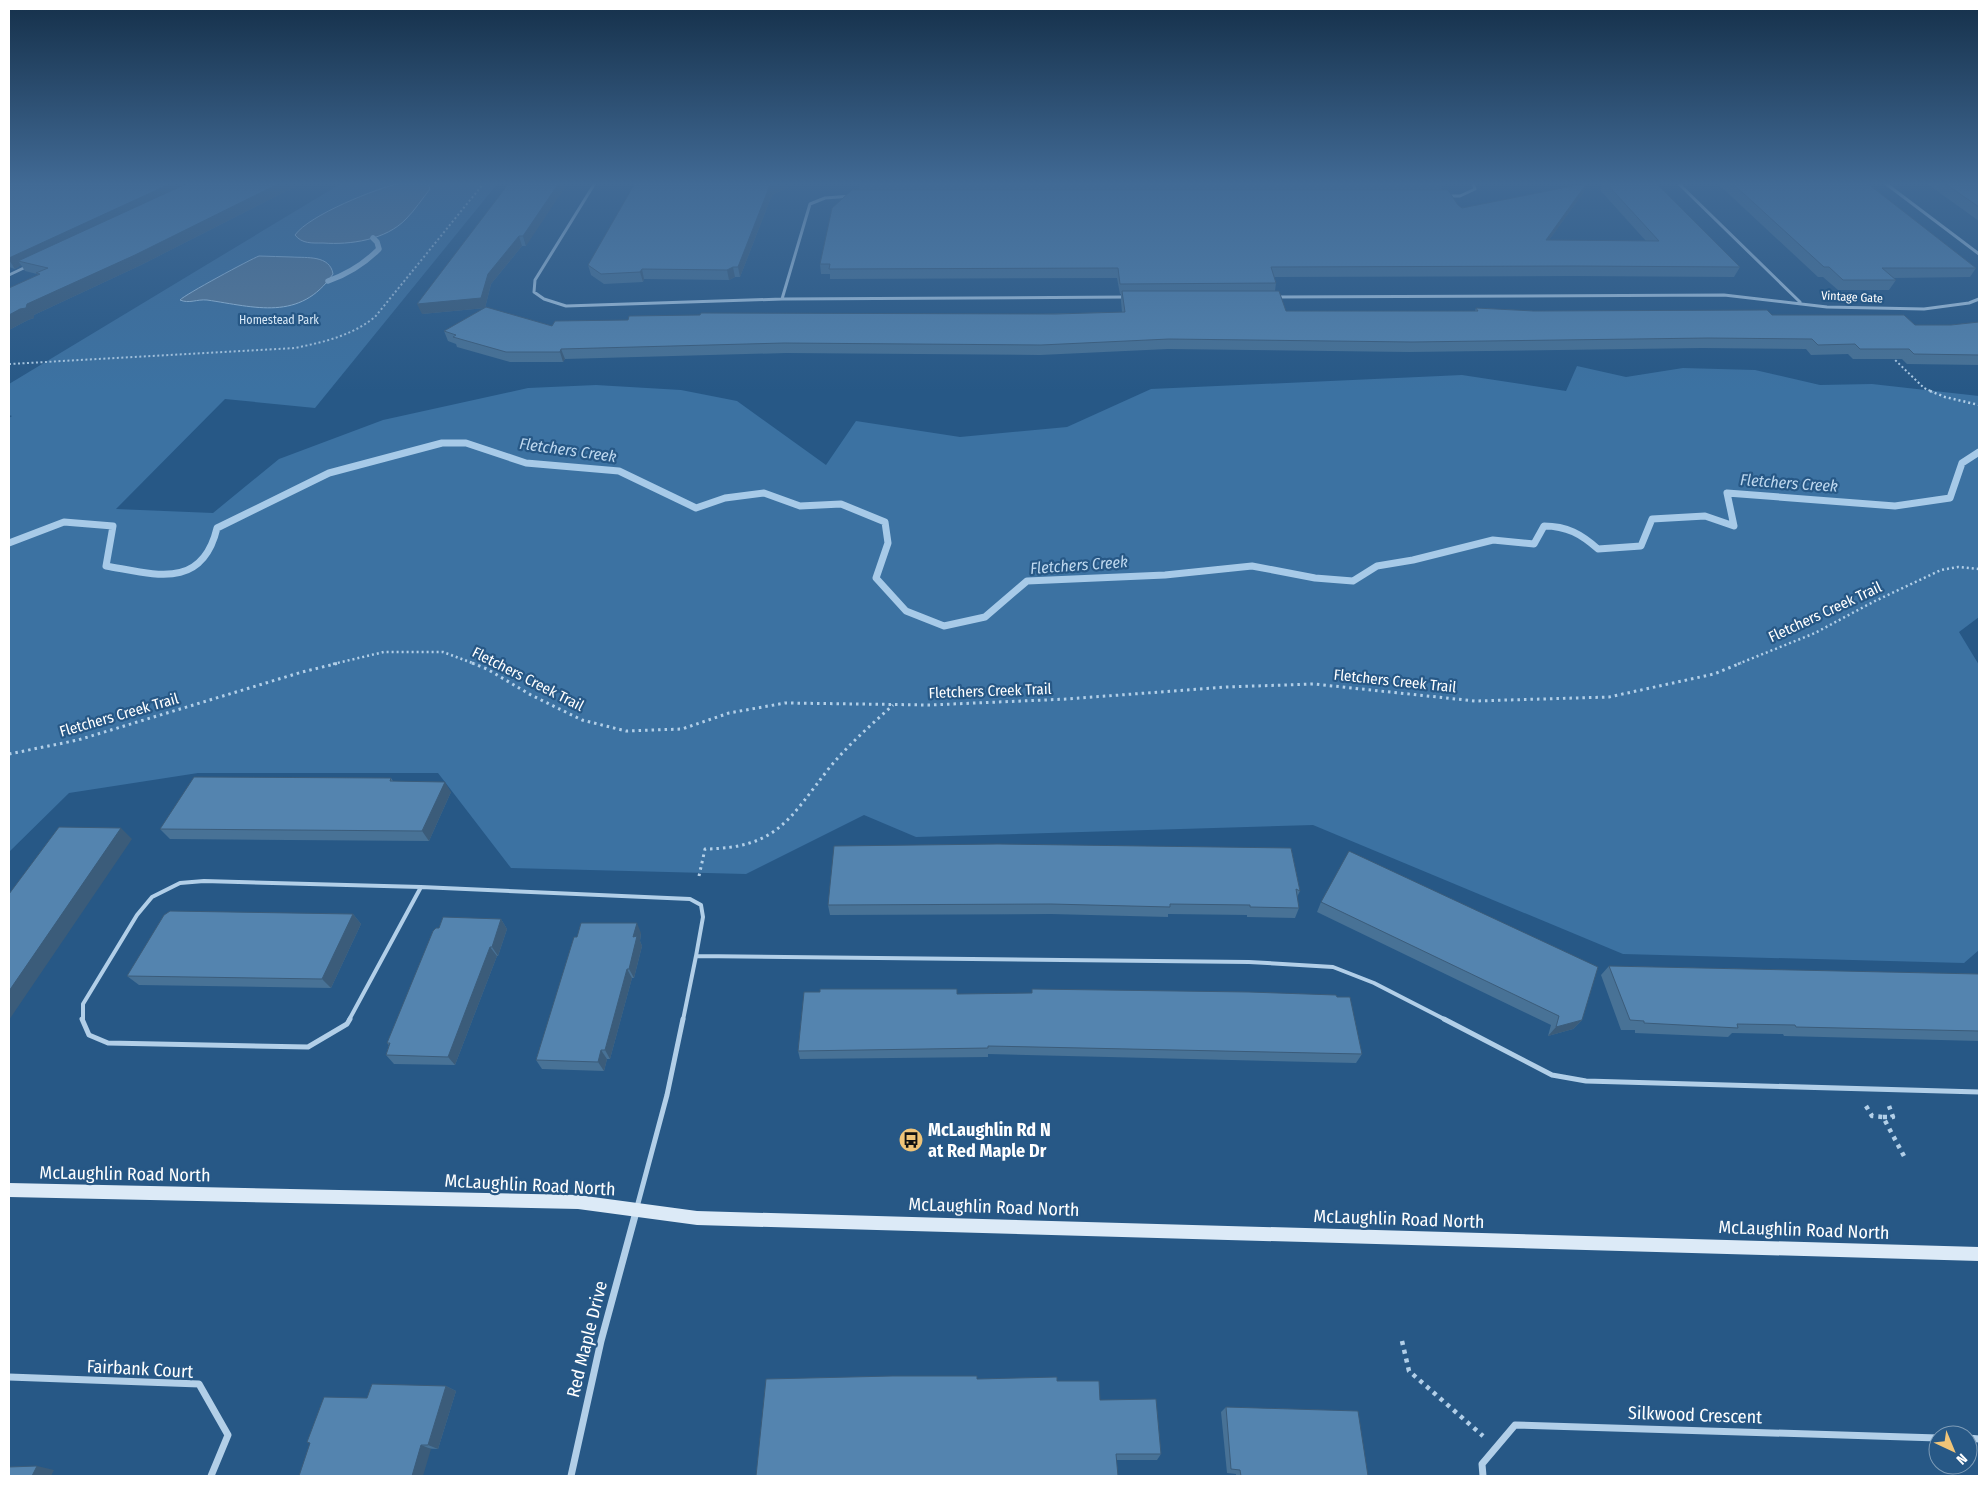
<svg xmlns="http://www.w3.org/2000/svg" width="1988" height="1485" font-family="'Fira Sans Condensed',sans-serif">
  <rect width="100%" height="100%" fill="#275886"/>
  <path fill="#3c72a2" d="M342,183H498L315,408L225,399L116,509L213,513L279,459L383,420L528,388L596,385L681,390L737,401L826,465L856,421L960,437L1067,427L1151,389L1462,375L1566,391L1577,366L1626,377L1683,368L1755,370L1820,385L1872,384L1979,396V617L1959,632L1979,665V950L1964,963L1623,954L1313,825L916,837L864,815L746,874L511,868L438,773H198L69,793L9,852V418L12,416L9,415V384Z"/>
  <path fill="#597a99" stroke="#a7cae8" d="M401,183H423L429,186L430,189C422,199 415,210 406,219C386,240 350,245 323,243C312,243 302,244 295,235C309,215 377,188 401,183Z
    M259,256C270,256 281,257 292,257C307,258 330,255 333,274C300,322 255,307 207,300C197,299 189,304 180,300C184,295 251,259 259,256Z"/>
  <g fill="none" stroke-linecap="round" stroke-linejoin="round">
    <path stroke="#a7cae8" stroke-width="5.5" d="M328,281C348,274 364,264 379,249L377,242L373,238"/>
    <path stroke="#a7cae8" stroke-width="7" d="M9,543L64,522L113,526L106,566C154,574 202,591 217,528L329,473L442,443H466L526,463L619,471L696,508L725,498L764,493L800,506L841,504L885,522L888,543L876,578L906,611L944,626L985,617L1027,581L1165,575L1252,566L1315,578L1353,581L1377,566L1413,560L1493,540L1534,544L1544,526C1567,526 1581,534 1598,549L1641,546L1652,519L1705,516L1734,526L1727,493L1895,506L1950,498L1962,463L1979,452"/>
    <path stroke="#b2cfe8" stroke-width="2" stroke-dasharray="2 2.5" stroke-linecap="butt" d="M1892,357L1924,388L1933,392
      M9,364L295,348C324,342 351,336 375,317L484,183"/>
    <path stroke="#b2cfe8" stroke-width="2.5" stroke-dasharray="2 3" stroke-linecap="butt" d="M1930,391L1945,397L1979,405
      M333,664L384,652H443L475,664
      M1738,664L1815,633L1873,602L1941,570L1958,567L1979,569"/>
    <path stroke="#b2cfe8" stroke-width="3" stroke-dasharray="2.5 4" stroke-linecap="butt" d="M472,663L487,669L531,695L582,720L626,731L682,729L729,713L785,703L930,705L1067,699L1226,687L1314,684L1475,701L1609,697L1714,674L1741,663
      M9,754L78,740L302,672L339,663
      M699,876L705,849C778,848 789,819 830,767C849,744 871,725 893,705"/>
    <path stroke="#b2cfe8" stroke-width="4.5" stroke-dasharray="4 5" stroke-linecap="butt" d="M1866,1106L1872,1116L1883,1117L1905,1158
      M1883,1117H1893L1889,1106
      M1402,1341L1409,1371L1483,1436"/>
    <path stroke="#b2cfe8" stroke-width="4" d="M421,887L690,899L701,905L703,917L696,956
      M83,1020V1004L137,915L152,897L180,883L204,881L421,887
      M349,1020L421,887
      M683,1020L696,956L1249,962L1333,967L1374,983L1446,1020"/>
    <path stroke="#b2cfe8" stroke-width="5" d="M82,1019L89,1035L108,1043L308,1047L347,1024L350,1019
      M1444,1019L1552,1075L1586,1081L1979,1092
      M637,1207L667,1095L683,1019"/>
    <path stroke="#b2cfe8" stroke-width="3" d="M595,183L535,280L534,292L544,299L566,306L782,299L1126,297
      M1678,183L1800,302
      M1885,183L1979,254
      M1446,196H1460L1475,189L1473,183
      M9,275L30,265
      M1274,297L1724,295L1827,307L1924,309L1969,303L1979,299
      M782,299L810,204L825,198L852,196"/>
    <path stroke="#b2cfe8" stroke-width="7" d="M9,1377L199,1384L228,1435L211,1476
      M1968,1438L1979,1439
      M571,1476L601,1341L636,1212
      M1483,1476L1482,1464L1515,1425L1938,1438"/>
    <path fill="#dceaf7" fill-rule="evenodd" d="M9,1183L578,1195L697,1211L1979,1247V1261L697,1225L578,1209L9,1197Z"/>
  </g>
  <path fill="#487296" d="M9,183L300,184L141,265L34,315V318L28,320L9,330V288L38,275L37,274L25,271L21,265L15,269L9,267Z
    M509,183L526,246H522L491,284L485,308L552,326L1122,312L1121,301V294H1120L1117,278L830,279V274H821L820,264L859,190V183H1443L1441,190L1462,208L1587,183L1583,193L1549,240L1646,241L1600,190L1603,183H1656L1740,267L1734,277L1572,276L1274,277L1276,283L1275,291L1286,311H1475L1476,308L1534,311L1772,315L1915,325H1951L1979,322V365L1907,364L1902,359H1853L1848,354L1811,355L1806,349L1702,348L1409,352L1168,349L1040,355L786,353L565,359L563,362H510L457,347L456,344L448,341L444,331L485,308L422,314Z
    M1717,183H1867L1976,268L1970,277L1893,278L1896,280L1889,290H1838L1823,277H1818Z
    M1926,183H1979V221Z
    M795,184L772,195L740,277H735L729,280L644,279L643,282L604,284L591,275L588,265Z
    M391,778L393,781L451,792L429,841L170,839L160,829Z
    M1291,848L1300,891L1297,897L1299,908L1295,918L1247,917V915L1168,914V917L1051,914L830,915L828,905Z
    M1321,902L1582,1020L1573,1029L1548,1036L1551,1025L1317,912Z
    M353,914L361,924L331,988L139,985L127,976Z
    M501,919L507,929L498,956H497L455,1065L394,1064L386,1055L389,1045L387,1043L439,928Z
    M641,933L640,941L642,946L634,978H632L610,1059H607L604,1071L542,1069L536,1060Z
    M1609,966L1979,974V1041L1784,1036L1783,1034L1732,1033L1728,1037L1635,1033V1030H1621L1601,975Z
    M957,994L1362,1054L1356,1063L988,1054V1057L800,1059L798,1051Z
    M977,1379L1057,1381L1100,1400L1161,1454L1157,1460H1116Z
    M446,1386L456,1391L438,1449L310,1443L307,1442L367,1398Z
    M1226,1407L1368,1476H1236V1474L1227,1473L1221,1412Z"/>
  <path fill="#3b5c7a" d="M172,183H197L18,261L21,265L15,269L9,260V258Z
    M280,183H300V184L141,265L34,315V318L28,320L9,330V315L27,304Z
    M559,183H568L526,246L523,236Z
    M776,183H803L795,184L772,195L740,277L738,267L770,185Z
    M1587,183L1583,193L1542,250L1546,240Z
    M519,236L522,246L491,284L485,308L422,314L417,304L488,274Z
    M733,267L735,277L729,280L727,270Z
    M642,269L644,279L643,282L640,272Z
    M561,349L565,359L563,362L560,352Z
    M445,782L451,792L429,841L422,831Z
    M121,828L132,839L9,1020V991Z
    M353,914L361,924L331,988L322,979Z
    M501,919L507,929L498,956L492,947Z
    M637,923L641,933L640,941L642,946L634,978L629,969L633,937Z
    M490,947L497,956L455,1065L448,1057Z
    M627,969L632,978L610,1059L605,1050Z
    M1582,1020L1573,1029L1548,1036L1556,1027Z
    M601,1050L607,1059L604,1071L598,1062Z
    M446,1386L456,1391L438,1449L428,1445Z
    M421,1445L431,1449L423,1476H412Z
    M37,1466L54,1470L51,1476H32Z"/>
  <path fill="#5484af" stroke="#3b5c7a" d="M9,183H172L9,258Z
    M188,183H280L135,255L27,304L26,308L20,309L9,315V288L40,274L36,273L48,268L18,261Z
    M509,183H559L523,236H519L488,274L481,298L417,304Z
    M635,183H776L770,185L738,267H733L727,270L642,269L640,272L601,274L588,265Z
    M1587,183L1546,240L1659,241L1606,183H1656L1740,267L1576,266L1271,267L1276,283L1120,284L1118,268L829,269L830,264H820L832,208L852,190H1448L1458,205L1462,208Z
    M1732,183H1867L1976,268H1882L1896,280H1843L1829,267H1824Z
    M1944,183H1979V207Z
    M1122,291H1279L1286,311H1478L1476,308L1534,311L1767,310L1772,315H1904L1915,325H1951L1979,322V355L1914,354L1909,349H1860L1855,344L1818,345L1812,339L1708,338L1412,342L1169,339L1041,345L784,343L561,349L560,352H506L453,337L456,335L444,331L486,307L552,326L555,321L628,320L629,316L700,315L701,313L1055,314L1125,312Z
    M194,777L391,778L390,781L445,782L422,831L160,829Z
    M59,827L121,828L9,991V894Z
    M998,844L1291,848L1300,891L1296,889L1299,908L1250,907V905L1170,904V907L1051,904L828,905L834,846Z
    M1349,851L1598,967L1582,1020L1556,1027L1559,1016L1321,902Z
    M170,911L353,914L322,979L127,976L164,915Z
    M443,917L501,919L492,947H490L448,1057L386,1055L390,1043H387L433,931L436,928H439Z
    M581,923H637L633,937L637,936L629,969H627L605,1050H601L598,1062L536,1060L574,937H577Z
    M1609,966L1979,974V1031L1796,1027L1795,1025L1737,1024L1738,1028L1644,1023V1021L1630,1020Z
    M820,989H957V994L1032,993V989L1249,992L1336,995L1337,997H1350L1362,1054L988,1046V1048L798,1051L804,992H820Z
    M892,1376H977V1379L1057,1377V1381H1099L1100,1400L1156,1399L1161,1454H1116L1118,1476H756L766,1379Z
    M372,1384L446,1386L428,1445H421L412,1476H299L310,1443L307,1442L324,1397L367,1398Z
    M1226,1407L1358,1411L1368,1476H1241L1240,1470L1231,1469Z
    M37,1466L32,1476H9V1467Z"/>
  <linearGradient id="sky" x2="0" y2="1"><stop stop-color="#15304a"/><stop offset="0.47" stop-color="#416a95"/><stop offset="1" stop-color="#416a95" stop-opacity="0"/></linearGradient>
  <rect width="1988" height="391" fill="url(#sky)"/>
  <defs>
    <symbol id="bus-disc" viewBox="-11 -11 22 22"><circle r="9.5" fill="#f0c478" stroke="#275886"/><path d="M-5-6H5V4H4V6H2V4H-2V6H-4V4H-5ZM-3.5-4V0h7V-4ZM-3.5 1.2v1.5H-2V1.2ZM2 1.2v1.5H3.5V1.2Z" fill="#111"/></symbol>
  </defs>
  <g fill-rule="evenodd">
    <use href="#bus-disc" x="897" y="1126" width="28" height="28"/>
  </g>
  <g text-anchor="middle" dominant-baseline="central" stroke-width="4.5" stroke-linejoin="round" paint-order="stroke">
    <g font-size="12" fill="#fff" stroke="#275886">
      <text transform="translate(1852 297) rotate(3)">Vintage Gate</text>
    </g>
    <g font-size="12" fill="#d6e7f6" stroke="#275886">
      <text x="279" y="320">Homestead Park</text>
    </g>
    <g font-size="15" fill="#fff" stroke="#275886">
      <text transform="translate(1825 612) rotate(-25)">Fletchers Creek Trail</text>
      <text transform="translate(528 679) rotate(27)">Fletchers Creek Trail</text>
      <text transform="translate(1395 681) rotate(6)">Fletchers Creek Trail</text>
      <text transform="translate(990 691) rotate(-2)">Fletchers Creek Trail</text>
      <text transform="translate(119 715) rotate(-16)">Fletchers Creek Trail</text>
    </g>
    <g font-size="16" font-style="italic" fill="#bed8ef" stroke="#275886">
      <text transform="translate(568 450) rotate(8)">Fletchers Creek</text>
      <text transform="translate(1789 483) rotate(4)">Fletchers Creek</text>
      <text transform="translate(1079 565) rotate(-4)">Fletchers Creek</text>
    </g>
    <g font-size="18" font-weight="bold" fill="#fff" stroke="#275886" text-anchor="start">
      <text x="928" y="1130">McLaughlin Rd N<tspan x="928" dy="21">at Red Maple Dr</tspan></text>
    </g>
    <g font-size="18" fill="#fff" stroke="#275886">
      <text transform="translate(125 1174) rotate(1)">McLaughlin Road North</text>
      <text transform="translate(530 1185) rotate(3)">McLaughlin Road North</text>
      <text transform="translate(994 1207) rotate(2)">McLaughlin Road North</text>
      <text transform="translate(1399 1219) rotate(2)">McLaughlin Road North</text>
      <text transform="translate(1804 1230) rotate(2)">McLaughlin Road North</text>
      <text transform="translate(587 1339) rotate(-76)">Red Maple Drive</text>
      <text transform="translate(140 1369) rotate(3)">Fairbank Court</text>
      <text transform="translate(1695 1415) rotate(2)">Silkwood Crescent</text>
    </g>
  </g>
  <rect width="1988" height="1485" fill="none" stroke="#ffffff" stroke-width="20"/>
  <g transform="translate(1953 1450) rotate(136)"><circle r="24" fill="#275886" stroke="#7d9bb6"/>
  <path d="M0-4L9 19L0 12L-9 19Z" fill="#f0c478"/>
  <text y="-8" font-size="14" font-weight="bold" text-anchor="middle" fill="#ffffff">N</text>
  </g>
</svg>
